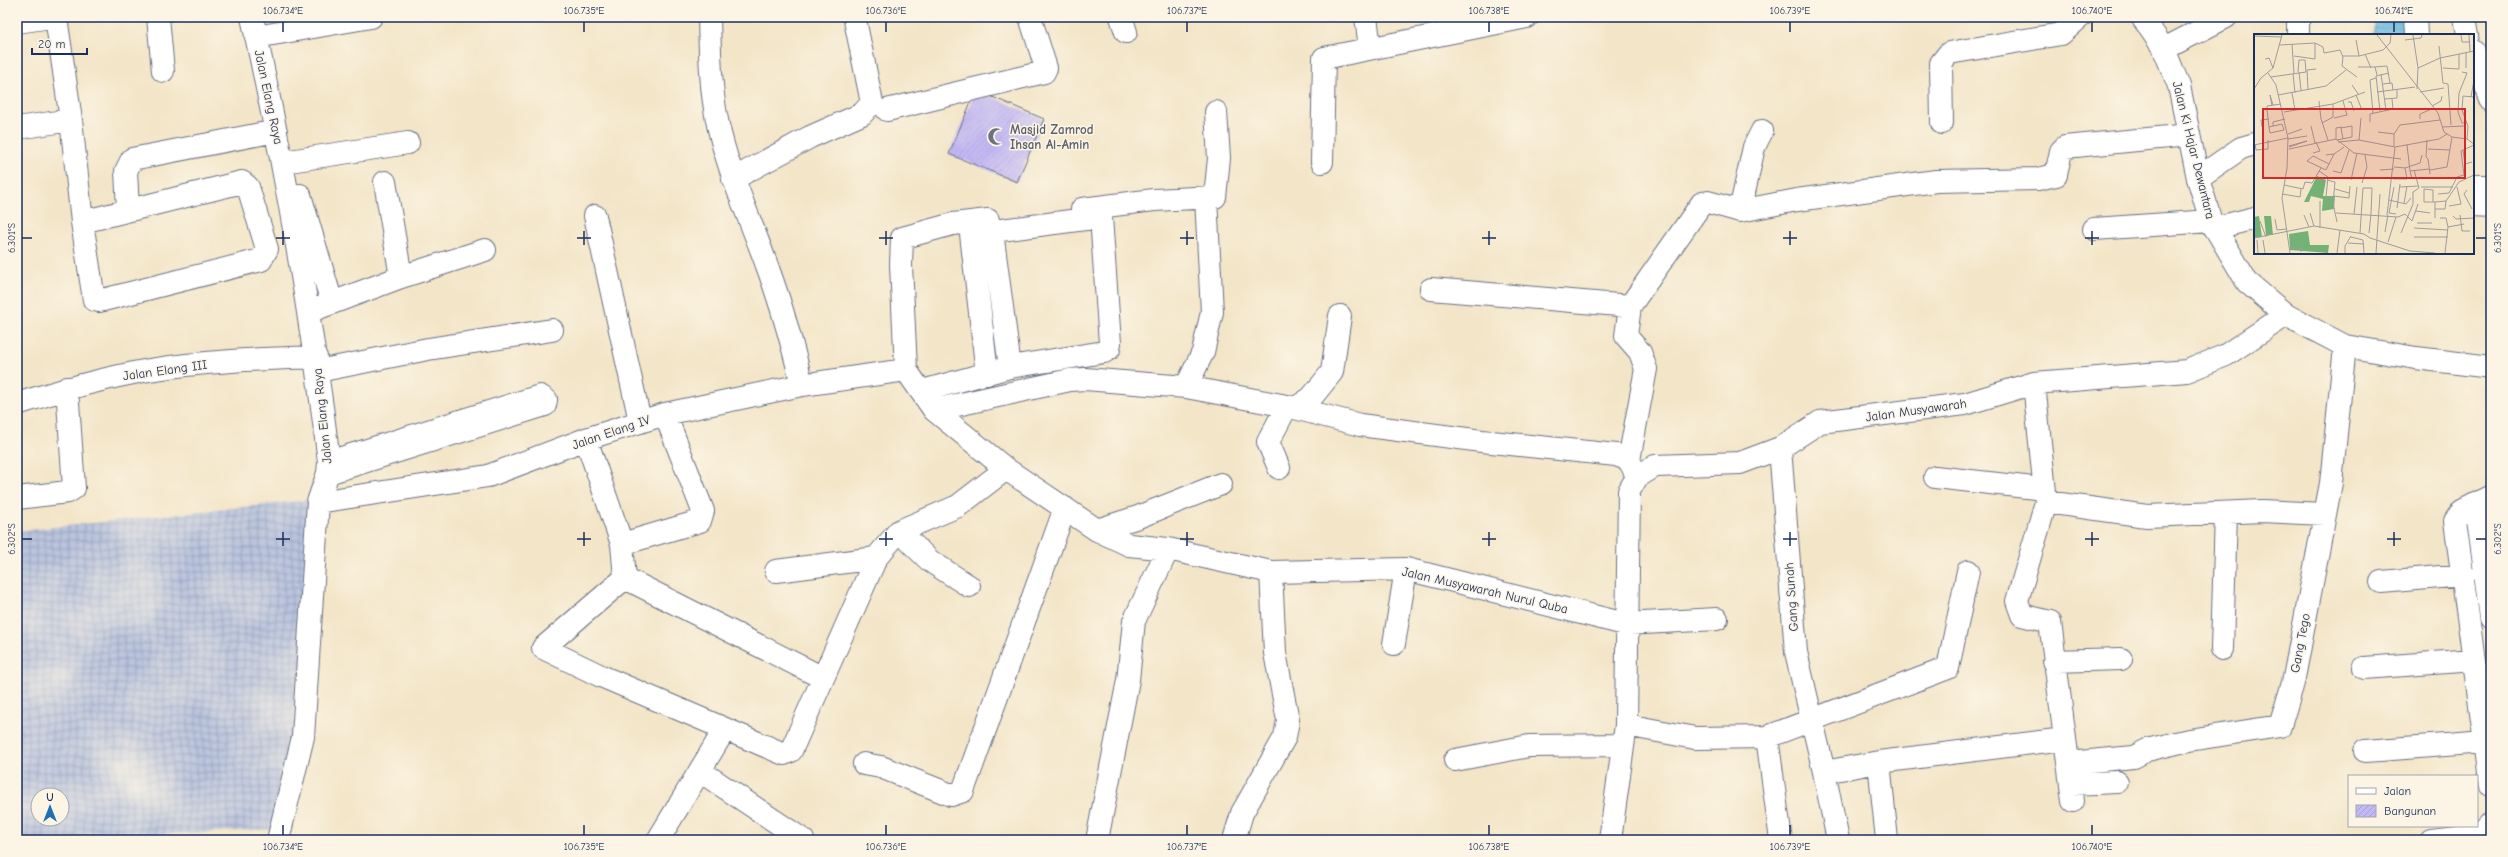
<svg xmlns="http://www.w3.org/2000/svg" width="2508" height="857" font-family="'Comic Neue',sans-serif">
  <defs>
    <pattern id="industrial-grid" width="8" height="8" patternUnits="userSpaceOnUse"><rect width="8" height="8" fill="#bac4de"/><path d="M0 4h8M4 0v8" fill="none" stroke="#96a0b7"/></pattern>
    <pattern id="water-rules" width="6" height="5" patternUnits="userSpaceOnUse"><rect width="6" height="5" fill="#66bae2"/><path d="M0 2.5h6" fill="none" stroke="#5398ba"/></pattern>
    <pattern id="building-hatch" width="6" height="6" patternUnits="userSpaceOnUse"><rect width="6" height="6" fill="#c2b8f4"/><path d="M-1 1l2-2M0 6l6-6M5 7l2-2" fill="none" stroke="#a69ed4"/></pattern>
  </defs>
  <rect width="100%" height="100%" fill="#fcf5e5"/>
  <filter id="ink" filterUnits="userSpaceOnUse"><feTurbulence type="fractalNoise" baseFrequency=".025" numOctaves="2"/><feDisplacementMap in="SourceGraphic" scale="8" xChannelSelector="R" yChannelSelector="G"/><feConvolveMatrix kernelMatrix="1 2 1 2 8 2 1 2 1" color-interpolation-filters="sRGB"/></filter>
  <filter id="wash" filterUnits="userSpaceOnUse"><feTurbulence type="fractalNoise" baseFrequency=".012" numOctaves="4" result="noise"/><feDisplacementMap in="SourceGraphic" scale="16" xChannelSelector="R" yChannelSelector="G"/><feGaussianBlur stdDeviation="0.9" result="paint"/><feColorMatrix in="noise" values="0 0 0 0 0 0 0 0 0 0 0 0 0 0 0 0 0 1.4 0 .05"/><feComposite in="paint" operator="in"/></filter>
  <g filter="url(#wash)">
    <rect width="100%" height="100%" fill="#f3e5c8"/>
    <path fill="url(#industrial-grid)" fill-rule="evenodd" d="M318,499L287,829L141,835V840H17V531ZM38,795H62V819H38Z"/>
    <path fill="url(#water-rules)" stroke="#4074a0" d="M2375,17H2406V31L2375,33Z"/>
    <g id="blocks">
      <path fill="url(#building-hatch)" d="M976,90L1044,119L1017,182L949,154Z"/>
    </g>
  </g>
  <g filter="url(#ink)">
    <use href="#blocks" fill-opacity="0" stroke="#676f83" stroke-width="1"/>
    <g fill="none" stroke-linecap="round" stroke-linejoin="round">
      <defs>
        <path id="minor" d="M56,17L71,120L82,222L94,300L99,301L261,260L267,249L248,187L242,182L82,222
          M158,17L163,71
          M252,17C284,164 311,312 329,462L328,473L318,502L303,737L278,840
          M709,17C710,51 710,86 717,120C728,174 752,222 770,274C783,310 793,347 802,385
          M1121,17L1126,32
          M1366,17L1370,48
          M2415,17L2416,35
          M2465,17L2468,35
          M17,22L51,17
          M2298,35V17
          M256,37L371,17
          M2164,49L2226,17
          M2473,51L2491,100
          M887,110L1044,72L1046,68L1030,17
          M1942,123L1941,63L1949,53L2061,34L2080,17
          M17,128L71,120
          M283,162L408,143
          M1322,162L1324,58L1527,17
          M2198,178L2241,148L2255,144
          M733,179L810,137L862,114L872,103L855,20L857,17
          M385,182L401,277
          M2473,186H2491
          M300,195L332,303
          M2473,205L2491,206
          M1082,209L1154,200L1215,197L1219,158L1216,112
          M128,210L126,171L132,159L276,131
          M1740,211L1754,147L1762,131
          M595,216L640,421
          M2215,228L2255,218
          M2094,229L2211,221
          M992,232L1010,367
          M1431,289L1630,306
          M308,312L401,277L485,250
          M906,370L934,410L1006,469L1097,530L1129,545L1168,549L1271,572L1406,569L1625,624L1717,619
          M906,370L901,265L902,238L953,224L988,220
          M318,371L428,349L552,330
          M2034,383L2046,502L2017,601L2022,615L2050,622L2073,801
          M1186,387L1203,352L1212,312L1206,198
          M922,391L1010,367L1104,352L1109,349L1110,343L1101,217L971,234L987,374
          M17,404C61,390 104,378 149,370C204,361 261,359 316,357
          M1296,408L1311,398L1332,372L1340,316
          M934,410L1070,380L1085,379L1186,387L1287,406L1360,425L1482,441L1616,455L1629,460L1635,472
          M586,439L622,544L625,578
          M1780,448L1796,652L1824,772
          M1629,460L1646,369L1640,352L1626,336L1630,306L1702,203L1708,202L1740,211L1797,200L1936,181L2038,179L2056,175L2061,151L2065,147L2189,135
          M1279,468L1268,442L1287,406
          M328,473L545,405L546,400L540,396L329,462
          M1935,477L2044,489
          M2491,496L2462,511L2455,521L2491,786
          M17,498L68,492L74,488L67,388
          M318,502L488,476L586,439L665,414L802,385L906,370
          M2046,502L2147,516L2262,511L2324,514
          M2476,504L2491,618
          M1097,530L1138,517L1221,484
          M899,531L930,561L969,586
          M622,544L700,521L703,511L665,414
          M776,571L876,558L899,531L958,506L1006,469
          M625,578L543,648L601,676L784,754L791,751L876,558
          M625,578L823,678
          M2381,582L2464,575
          M1394,644L1406,569
          M2222,649L2226,513
          M2054,661L2121,659
          M2364,668L2474,660
          M1626,725L1695,738L1767,737L1948,668L1968,571
          M1767,737L1781,840
          M2365,751L2485,742
          M1455,760L1529,746L1622,745
          M1879,762L1887,840
          M2068,763L2134,757L2147,750L2189,740L2280,726L2293,683L2331,483L2345,346
          M864,764L881,767L951,795L963,791L1065,508
          M700,771L803,840
          M2072,784L2117,782
          M658,840L725,729
          M1097,840L1128,680L1134,621L1168,549
          M1234,840L1242,813L1285,737L1288,720L1275,653L1271,572
          M1610,840L1626,725L1629,491L1637,477L1655,466L1740,463L1780,448L1820,422L1965,404L2034,383L2187,371L2226,355L2286,315
          M1838,840L1824,772L1879,762L2064,739
          M2431,840L2482,834L2491,824"/>
        <path id="major" d="M2142,17L2164,49L2179,86L2198,178L2211,221L2247,282L2286,315L2345,346L2416,358L2491,367"/>
      </defs>
      <use href="#minor" stroke="#676f83" stroke-width="24"/>
      <use href="#major" stroke="#676f83" stroke-width="24"/>
      <use href="#minor" stroke="#fff" stroke-width="22"/>
      <use href="#major" stroke="#fff" stroke-width="22"/>
    </g>
  </g>
  <path fill="none" stroke="#1b2f5e" stroke-width="1.5" d="M283,22V32M584,22V32M886,22V32M1187,22V32M1489,22V32M1790,22V32M2092,22V32M2394,22V32M283,231V245M584,231V245M886,231V245M1187,231V245M1489,231V245M1790,231V245M2092,231V245M22,238H32M276,238H290M577,238H591M879,238H893M1180,238H1194M1482,238H1496M1783,238H1797M2085,238H2099M2476,238H2486M283,532V546M584,532V546M886,532V546M1187,532V546M1489,532V546M1790,532V546M2092,532V546M2394,532V546M22,539H32M276,539H290M577,539H591M879,539H893M1180,539H1194M1482,539H1496M1783,539H1797M2085,539H2099M2387,539H2401M2476,539H2486M283,825V835M584,825V835M886,825V835M1187,825V835M1489,825V835M1790,825V835M2092,825V835"/>
  <defs>
    <symbol id="mosque-bare" viewBox="-9 -9 18 18"><path d="M3.5-4.9A6 6 0 1 0 3.5 4.9A5 5 0 1 1 3.5-4.9Z" fill="#6b7280" stroke="#fcf5e5" stroke-width="2.5" paint-order="stroke"/></symbol>
  </defs>
  <g fill-rule="evenodd">
    <use href="#mosque-bare" x="984" y="124" width="25" height="25"/>
  </g>
  <g text-anchor="middle" dominant-baseline="central" stroke-width="3" stroke-linejoin="round" paint-order="stroke">
    <g font-size="13" fill="#1b2f5e" stroke="#fcf5e5">
      <text transform="translate(269 97) rotate(78)">Jalan Elang Raya</text>
      <text transform="translate(2194 150) rotate(76)">Jalan Ki Hajar Dewantara</text>
      <text transform="translate(165 370) rotate(-8)">Jalan Elang III</text>
      <text transform="translate(1916 410) rotate(-8)">Jalan Musyawarah</text>
      <text transform="translate(322 416) rotate(-96)">Jalan Elang Raya</text>
      <text transform="translate(611 432) rotate(-19)">Jalan Elang IV</text>
      <text transform="translate(1485 590) rotate(13)">Jalan Musyawarah Nurul Quba</text>
      <text transform="translate(1791 597) rotate(-94)">Gang Sunah</text>
      <text transform="translate(2300 643) rotate(-79)">Gang Tego</text>
    </g>
    <g font-size="13" font-weight="bold" fill="#5b616d" stroke="#fcf5e5" text-anchor="start">
      <text x="1010" y="129">Masjid Zamrod<tspan x="1010" dy="15">Ihsan Al-Amin</tspan></text>
    </g>
  </g>
  <g transform="translate(2254 34)">
    <rect width="220" height="220" fill="#f3e5c8"/>
    <path d="M63,142L72,146L69,162H81L80,175L68,177L69,165L57,162L55,168H50ZM5,182L8,203L0,204V183ZM10,182H17L19,201H12ZM54,197L56,211H75L74,219L36,216L35,200Z" fill="#73b274"/>
    <path fill="none" stroke="#9d9c9e" stroke-width="1" d="M123,1L184,79L190,98L198,103L213,105L220,110M159,1L164,34M207,1L208,8H216M215,1L216,18M0,2L28,3M102,6L105,22M151,6L167,4L168,1M38,10L40,40M26,11L61,9L69,13L70,19L86,16L89,23L88,32L103,43M185,12L189,49L194,50L197,91M111,20L117,34M40,22L61,25V9M89,22H105L129,16L136,9L137,1M11,25L15,24L19,34M104,33H121M189,34L205,35V20M212,34V19M45,38L47,56M208,38L213,39L205,59L204,78L208,89H213M14,39L22,51L34,104L33,134L28,164L36,219M39,40L41,59M127,40L132,76M123,41L121,33L133,32L136,49M17,43L52,38L51,26H45L44,38M129,50L138,49L139,56M98,51L105,61M0,55L7,44L19,34L28,1M163,55L164,34L186,24L220,17M54,56L53,36L62,35M123,58L161,53M166,58L190,54M38,59L41,76M24,61L72,52L92,36M102,61L108,76M217,63L220,46M131,65L143,64V56M65,67L67,85L74,106M94,68H97L100,77M18,72L16,61L19,71M178,72L187,67L188,62M126,77L122,42L135,39M30,78L79,70L111,58M119,79L116,46L122,44M80,84L93,81L89,67M166,85V80L180,74M116,88V80L139,75L138,65M68,89L79,83V70M19,92V88L31,85M57,92L61,109M8,93L7,86L15,85M15,93L28,90L30,96L16,99L15,93L13,76V72L27,70M188,93L210,92M124,98L140,100M34,100L48,95M34,105L53,102M82,105L100,119L147,125M82,105V94L88,93M213,105L214,92L208,76L209,62L220,63M83,106L98,103V92L87,94L89,105M105,106L107,84M173,106L172,123L174,125L176,140M84,108L105,106L141,113M1,110L2,116L14,115V106M0,111L34,104M153,111L156,137M140,112V100L146,91L186,86M35,113L53,107L35,112M141,113L185,105L193,100M35,115L82,105M174,115L196,116M209,116L211,130L218,128M59,119L66,117L62,108M72,121L80,120L90,113M59,122L53,127L72,136L80,120M59,122L75,130M140,133L151,134L166,129L168,121M126,136L140,135M176,136L193,133L198,103M65,137L74,143L72,163H79M79,137L87,139L95,116M139,145H153L151,134M158,145L156,137L175,135M73,146L81,148L79,169L83,188M97,146L103,119M108,149L113,133L111,121M30,151L49,155L51,148L58,149L67,134M140,153L135,179L142,180M146,153L164,152M167,153H199M81,155L95,159M213,156L210,160L218,175M28,160L46,163L47,155M184,160L195,159L203,143L210,141L207,117L220,111M80,162L95,164L96,152M135,166L152,170L157,164M66,167V194M179,168V156L170,155V168H181M150,169L153,152M195,172L207,170L203,153M143,174L146,150M181,175H191L192,167M162,177L176,179M56,179L60,192M82,179L144,183L151,180L158,187L164,170M100,180L103,153M50,181L55,193M133,181L141,113M206,181L208,197H216M199,182L202,185L220,184M181,184V168L192,167L205,148L220,141M186,184H192L194,193L191,219M21,185L23,196L33,195M6,187L12,203M163,189H178M194,193L210,190M160,194L194,196M131,198L134,181M106,199L109,154H118L117,180M115,199L117,180M147,199L159,170V158L165,154L160,136M97,203L109,206L110,219M160,203H194M0,204L60,192L110,200L116,204L156,217L181,219M3,206L4,219M9,206L11,219M134,208L142,183M94,209L110,210M36,214H46L47,218M83,219L86,196M91,219V212L97,202M122,219L126,160"/>
    <path fill="#d62828" fill-opacity="0.15" stroke="#d62828" stroke-width="2" d="M9,75H211V144H9Z"/>
    <rect width="220" height="220" fill="none" stroke="#1b2f5e" stroke-width="2"/>
  </g>
  <rect width="2508" height="857" fill="none" stroke="#fcf5e5" stroke-width="44"/>
  <rect x="2348" y="775" width="130" height="52" fill="#fcf5e5" stroke="#a2a6af"/>
  <rect x="2356" y="788" width="20" height="6" fill="#ffffff" stroke="#a2a6af"/>
  <text x="2384" y="795" font-size="12" fill="#1b2f5e">Jalan</text>
  <rect x="2356" y="805" width="20" height="12" fill="url(#building-hatch)" stroke="#a2a6af"/>
  <text x="2384" y="815" font-size="12" fill="#1b2f5e">Bangunan</text>
  <g transform="translate(50 807)"><circle r="19" fill="#fcf5e5" stroke="#a2a6af"/>
  <path d="M0-3L7 15L0 10L-7 15Z" fill="#1f6fb2"/>
  <text y="-6" font-size="11" font-weight="bold" text-anchor="middle" fill="#1b2f5e">U</text>
  </g>
  <path d="M32 48v6h55v-6" fill="none" stroke="#1b2f5e" stroke-width="2"/>
  <text x="38" y="48" font-size="12" fill="#1b2f5e" stroke="#fcf5e5" stroke-width="3" paint-order="stroke">20 m</text>
  <rect x="22" y="22" width="2464" height="813" fill="none" stroke="#1b2f5e" stroke-width="1.5"/>
  <g font-size="10" text-anchor="middle" fill="#1b2f5e">
    <text x="283" y="14">106.734°E</text>
    <text x="584" y="14">106.735°E</text>
    <text x="886" y="14">106.736°E</text>
    <text x="1187" y="14">106.737°E</text>
    <text x="1489" y="14">106.738°E</text>
    <text x="1790" y="14">106.739°E</text>
    <text x="2092" y="14">106.740°E</text>
    <text x="2394" y="14">106.741°E</text>
    <text transform="translate(11 238) rotate(-90)" y="4">6.301°S</text>
    <text transform="translate(2497 238) rotate(-90)" y="4">6.301°S</text>
    <text transform="translate(11 539) rotate(-90)" y="4">6.302°S</text>
    <text transform="translate(2497 539) rotate(-90)" y="4">6.302°S</text>
    <text x="283" y="850">106.734°E</text>
    <text x="584" y="850">106.735°E</text>
    <text x="886" y="850">106.736°E</text>
    <text x="1187" y="850">106.737°E</text>
    <text x="1489" y="850">106.738°E</text>
    <text x="1790" y="850">106.739°E</text>
    <text x="2092" y="850">106.740°E</text>
  </g>
</svg>
